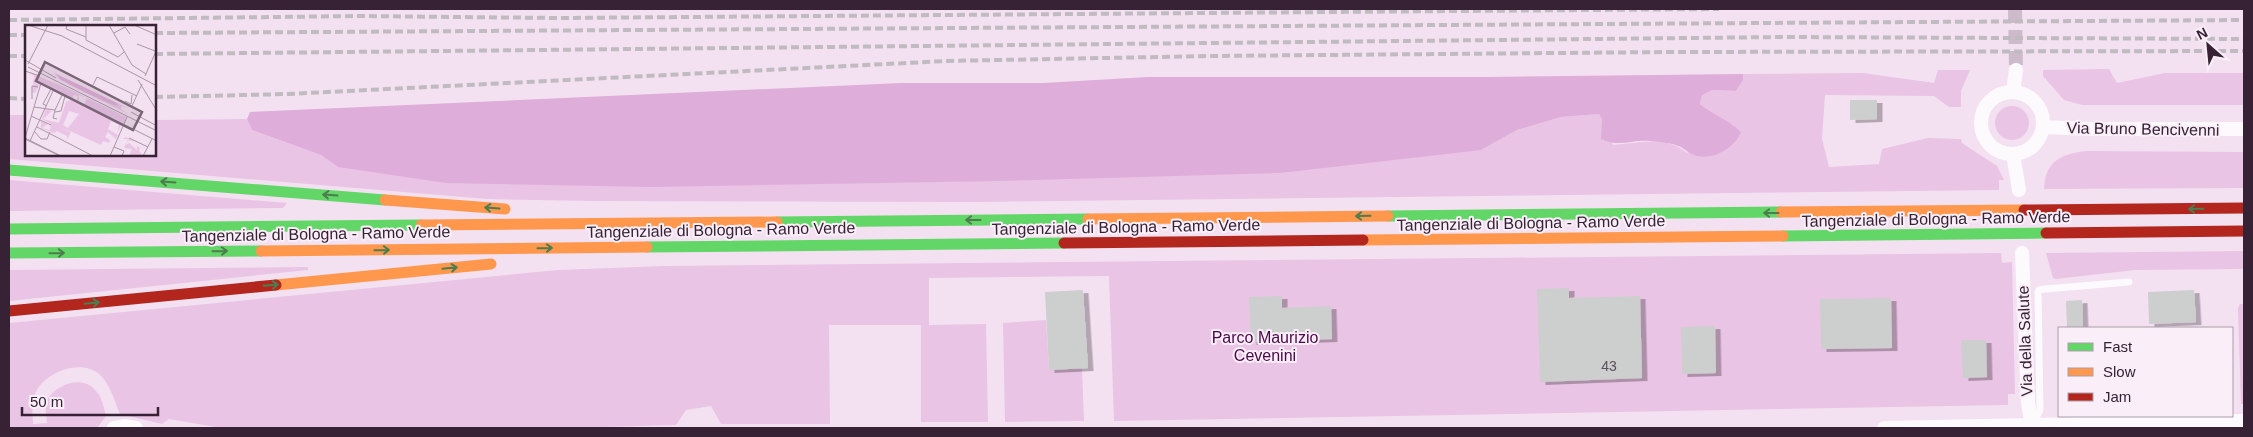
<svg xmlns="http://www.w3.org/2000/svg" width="2253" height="437" font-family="Helvetica,sans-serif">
  <defs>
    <filter id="shadow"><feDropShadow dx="5.5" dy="3" stdDeviation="0" flood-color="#0004"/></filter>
  </defs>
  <rect width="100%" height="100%" fill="#f3e1f1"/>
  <path fill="#e9c4e5" d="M2109,69L2117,83L2165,73H2244V105H2082L2064,100L2043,76V70Z
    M1938,70H1970L1961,91V107H1949L1934,96L1825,95L1822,139L1829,167L1879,164L1882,149L1928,138L1961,139L1962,143L1997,166L2004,180H1999V190L975,202L592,201L487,199L9,159V115H26V155H155V120L247,119L252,130L321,155L338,167L1481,150L1517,130L1561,117L1599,114L1613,145C1638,143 1667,135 1687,153L1734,125L1725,122L1700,104L1702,94L1712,90L1736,91L1743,80V74L1863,73L1934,83Z
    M1995 123a17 17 0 1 1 34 0a17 17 0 1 1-34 0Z
    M2086,151L2244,152V188L2044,189C2045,162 2060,154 2086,151Z
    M9,180L287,203L283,208L9,211Z
    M2244,251V269L2135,270L2056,279L2053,278L2046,253Z
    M2001,253L2002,263L2012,262L2015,394H2008V405L1114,421L1109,276L929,278V325L986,324L988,422H921V325H829L830,424H721L711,406L686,410L676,425L568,428H221L169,419L162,424L120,414C114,400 110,383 98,373C78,358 40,374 34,397C31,405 33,416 33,424L47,423C47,416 44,406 47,400C56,384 83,374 96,391C102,397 104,408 106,416L97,428H9V323L558,270L664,266Z
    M308,267V270L9,301V270Z
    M2240,304H2244V404H2241L2238,308Z
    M1046,320L1049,370L1082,368L1084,421L1005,422L1003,323Z"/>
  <path fill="#deadd9" d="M1743,74V80L1736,91L1712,90L1702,95L1700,104C1713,115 1729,120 1741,132C1735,147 1715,160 1697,156C1690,154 1687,151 1681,147C1673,143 1659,142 1650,141C1631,139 1621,148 1601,139L1602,120L1599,114L1561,117L1517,130L1481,150L1280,173L998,181L651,187L446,183L338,167L321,155L252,130L247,119L250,112L901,83H1043L1148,77H1485Z"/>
  <path fill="#cdcfce" filter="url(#shadow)" d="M1850,100H1877V119L1850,120Z
    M1569,288V298L1640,296L1642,378L1540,382L1537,289Z
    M1083,290L1088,368L1049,370L1045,292Z
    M2194,290L2196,322L2149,324L2148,292Z
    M1282,296V308L1331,306L1332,339L1251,342L1249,297Z
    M1891,298L1892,348L1821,349L1820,299Z
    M2082,300L2083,328H2067L2066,301Z
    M1715,326L1716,373L1682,374L1681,327Z
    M1961,340H1986L1987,377L1963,378Z"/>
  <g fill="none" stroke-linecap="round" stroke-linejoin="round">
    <path stroke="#cdbbcb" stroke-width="14" stroke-dasharray="14 7" stroke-linecap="butt" d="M2015,9L2016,70"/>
    <path stroke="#fdfafd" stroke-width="7" d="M2033,423L2040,410L2038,292L2039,290L2045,289L2129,282"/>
    <path stroke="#fdfafd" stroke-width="14" d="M2013,92L2016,70
      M1981 123a31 31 0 1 1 62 0a31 31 0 1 1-62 0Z
      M2043,127L2093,129H2244
      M2013,154L2019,190
      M2022,253L2028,403L2032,428
      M114,428L124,426L136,428
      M1884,428L2244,421"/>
    <path stroke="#63d668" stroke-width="11" d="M9,170L385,200
      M1388,216L1781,212
      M777,222L1088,219
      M9,229L421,225
      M1783,236L2046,233
      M647,247L1064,243
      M9,253L261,251"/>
    <path stroke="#ff974d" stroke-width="11" d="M385,200L505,209
      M1781,212L2024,210
      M1088,219L1388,216
      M421,225L777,222
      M1363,240L1783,236
      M261,251L647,247
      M276,285L491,264"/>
    <path stroke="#b3261e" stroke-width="11" d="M2024,210L2244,208
      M2046,233L2244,231
      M1064,243L1363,240
      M9,311L276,285"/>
    <path stroke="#c0bbc0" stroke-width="4" stroke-dasharray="8 4" stroke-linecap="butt" d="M9,20L362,16L558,18L1719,9
      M155,33L2244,20
      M9,35H26
      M155,54L1784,37L2244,39
      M9,56H26
      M155,97L288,94L946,61L1210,56L1671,52L2244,51
      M9,98L26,99"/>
  </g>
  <defs><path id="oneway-shaft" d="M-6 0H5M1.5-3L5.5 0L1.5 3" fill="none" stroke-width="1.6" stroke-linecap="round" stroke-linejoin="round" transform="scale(1.25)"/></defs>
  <g stroke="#4d7c4e">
    <use href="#oneway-shaft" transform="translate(168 182) rotate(-176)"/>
    <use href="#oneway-shaft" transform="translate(330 195) rotate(-176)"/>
    <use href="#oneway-shaft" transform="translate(492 208) rotate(-176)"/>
    <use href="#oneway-shaft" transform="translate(2196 209) rotate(179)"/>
    <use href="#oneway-shaft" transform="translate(1771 213) rotate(180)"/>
    <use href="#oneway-shaft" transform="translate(1363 216) rotate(179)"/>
    <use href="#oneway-shaft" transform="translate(973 220) rotate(180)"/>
    <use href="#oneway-shaft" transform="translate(545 248) rotate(-1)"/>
    <use href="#oneway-shaft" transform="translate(382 250) rotate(-1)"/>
    <use href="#oneway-shaft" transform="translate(220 251) rotate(-1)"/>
    <use href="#oneway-shaft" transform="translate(57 253) rotate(-1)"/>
    <use href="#oneway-shaft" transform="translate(450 268) rotate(-6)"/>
    <use href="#oneway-shaft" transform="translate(271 285) rotate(-5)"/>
    <use href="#oneway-shaft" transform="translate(92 303) rotate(-6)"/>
  </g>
  <g text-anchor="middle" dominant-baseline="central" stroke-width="4" stroke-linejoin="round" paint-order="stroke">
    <g font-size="14" fill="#5c4d5b">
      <text x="1609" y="366">43</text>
    </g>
    <g font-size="16" fill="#372235" stroke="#faeff8">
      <text transform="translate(2143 129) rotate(1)">Via Bruno Bencivenni</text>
      <text transform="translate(1936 219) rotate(-1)">Tangenziale di Bologna - Ramo Verde</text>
      <text transform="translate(1531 223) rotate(-1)">Tangenziale di Bologna - Ramo Verde</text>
      <text transform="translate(1126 227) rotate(-1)">Tangenziale di Bologna - Ramo Verde</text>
      <text transform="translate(721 230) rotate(-1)">Tangenziale di Bologna - Ramo Verde</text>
      <text transform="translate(316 234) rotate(-1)">Tangenziale di Bologna - Ramo Verde</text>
      <text transform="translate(2025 341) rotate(-92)">Via della Salute</text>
    </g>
    <g font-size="16" fill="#4b074a" stroke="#faeff8">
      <text x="1265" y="337">Parco Maurizio<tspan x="1265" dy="18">Cevenini</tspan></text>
    </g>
  </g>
  <g transform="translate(25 25)">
    <rect width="131" height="131" fill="#f3e1f1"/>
    <path d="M6,36L44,60L90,81L94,79L104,83L97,81L96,84L103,89L37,56ZM3,47L40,62L101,92L99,98L59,80L62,73L54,70V77L51,76L53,71L49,70L47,74L16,57L10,68L7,67L9,51ZM46,75L96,100L92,108L94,100L86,96L83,104L93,110L91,114L83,107L80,112L85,115L84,118L78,116L76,120L45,106L36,104L46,107L42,115V111L32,106L29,108L16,103V96L23,99L17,103L25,105L26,99L17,94L21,84L27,86L18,94L34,98L41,77ZM44,86L54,89L43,103L38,100ZM101,112L110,117L103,115L101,120L104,118L112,125V121L115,123L113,129L114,126L118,131H104L107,124L99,123L103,114H98Z" fill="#e9c4e5" fill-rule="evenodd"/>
    <path d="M29,48L57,61L94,79L90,81L59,67L36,55Z" fill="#deadd9"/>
    <path fill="none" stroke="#a895a6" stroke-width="1" d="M3,0L37,11L132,61M42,0L41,4L61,12M61,0V15L93,32L99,27M84,0L107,40L121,49M109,0L132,10M89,8L100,2L105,9M112,19L130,26M0,35L31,53M3,39L23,0M3,42L132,106M0,46L15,51M120,51L132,24M113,55L132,86M68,60L72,52L112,71M7,74V61L13,62M100,76L106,79L107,70M22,81L18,79L26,64M107,81L117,59M9,82L30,85M30,87L36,86L40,71M106,87L132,101M6,91L26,100M32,94L28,93L30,85L37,70M12,102L68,131M9,106L16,114H22L25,107M0,113L16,58L132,116M0,113L36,131M104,113L123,122M0,114L35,131M5,116L28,66M89,122L99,126L97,131M85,131L102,92M118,131L127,114"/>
    <path fill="#796577" fill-opacity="0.15" stroke="#796577" stroke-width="2.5" d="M20,37L117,87L108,105L11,56Z"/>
    <rect width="131" height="131" fill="none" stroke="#372235" stroke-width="2.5"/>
  </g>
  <rect width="2253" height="437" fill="none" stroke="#372235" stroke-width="20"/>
  <rect x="2058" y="327" width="175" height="90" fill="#faeff8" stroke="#ac9daa"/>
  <rect x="2068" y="343" width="25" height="8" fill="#63d668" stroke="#ac9daa"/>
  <text x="2103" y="352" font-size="15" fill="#372235">Fast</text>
  <rect x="2068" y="368" width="25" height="8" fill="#ff974d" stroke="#ac9daa"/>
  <text x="2103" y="377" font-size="15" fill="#372235">Slow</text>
  <rect x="2068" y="393" width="25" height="8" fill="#b3261e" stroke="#ac9daa"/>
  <text x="2103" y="402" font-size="15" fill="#372235">Jam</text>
  <g transform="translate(2208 45) rotate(333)" stroke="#faeff8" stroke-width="4" paint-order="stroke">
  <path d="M0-4L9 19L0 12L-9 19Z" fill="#372235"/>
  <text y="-8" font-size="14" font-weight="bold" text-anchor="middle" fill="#372235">N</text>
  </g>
  <path d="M22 407v8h136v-8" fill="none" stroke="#372235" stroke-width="2.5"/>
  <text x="30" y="407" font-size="15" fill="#372235" stroke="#faeff8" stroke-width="4" paint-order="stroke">50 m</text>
</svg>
